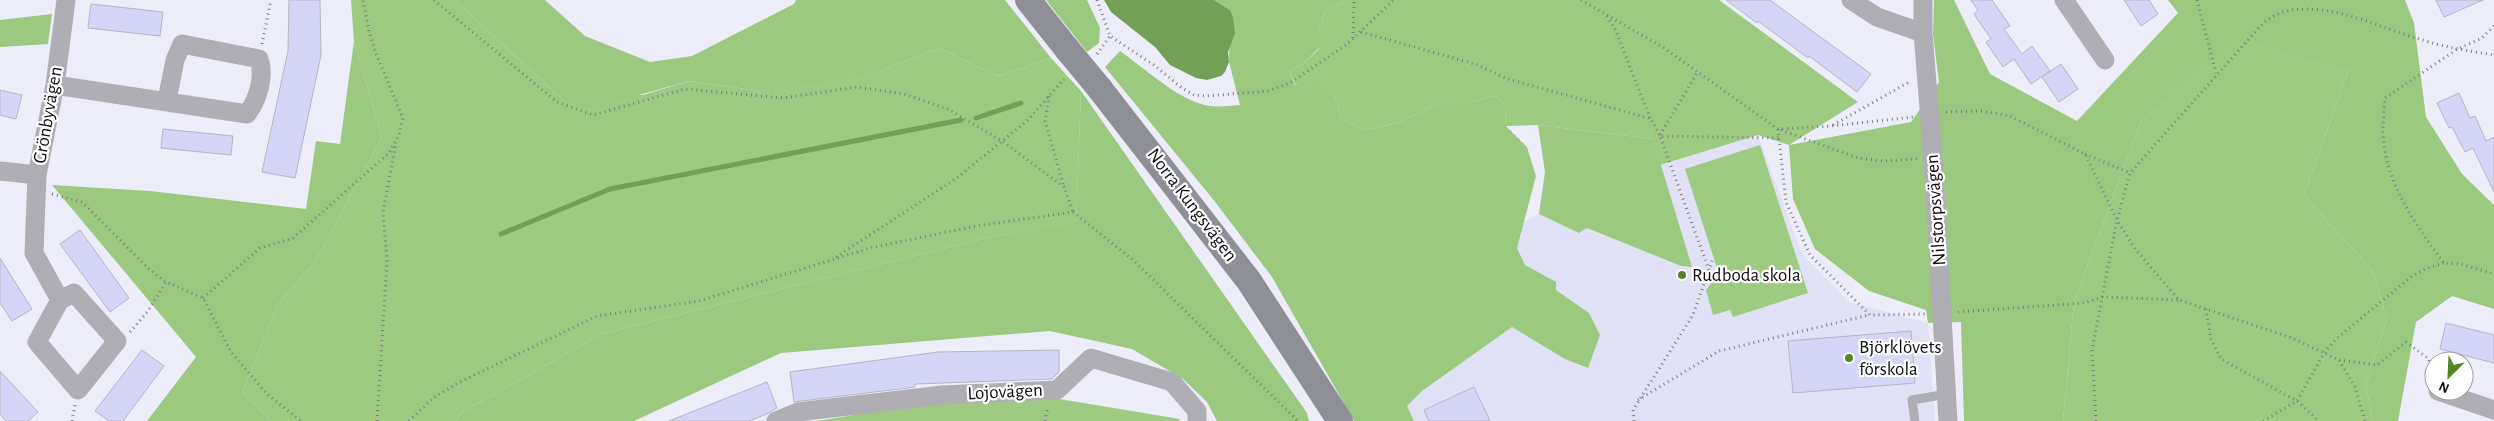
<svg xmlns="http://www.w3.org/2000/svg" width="2494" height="421" font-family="'Alegreya Sans',sans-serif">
  <rect width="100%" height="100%" fill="#ededfa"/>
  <path fill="#e0e1f4" d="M1758,135L1802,254L1849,302L1928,323L1935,421H1414L1407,406L1422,391L1512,327L1538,342L1589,313L1556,290L1555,282L1525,265L1517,248L1523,222L1539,214L1579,233L1587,228L1681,266L1692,267L1660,165Z"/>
  <path fill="#9ccb81" d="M351,0H455L561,98L643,95L689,81L761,91L882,70L939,48L998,76L1051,58L1081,91L1076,226L999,235L602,334L461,413L456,421H271L242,393L278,304L315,262L382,137L354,41Z
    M1346,0H1719L1858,102L1789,145L1758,135L1660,165L1653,139L1538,125L1506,126L1505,104L1495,96L1471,102H1443L1398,123L1364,130L1342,120L1334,95L1296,87L1289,70L1303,64L1319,49V31L1325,10Z
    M2239,37L2348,72L2304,195L2373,271L2387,320L2366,385L2373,421H2063L2074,301L2141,121Z
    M1760,145L1808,293L1733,317L1730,310L1713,315L1706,290L1719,274L1685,169Z
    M1047,397L1180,419L1179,421H817L903,407Z"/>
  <path fill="#9ac97f" d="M455,0H545L585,36L650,62L692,56L794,4L796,0H1005L1051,58L998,76L939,48L882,70L845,79L761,91L689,81L593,108L561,98Z
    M1046,0H1087L1100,28L1099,43L1087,52Z
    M1214,0H1346L1325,10L1319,31V48L1303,64L1289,70L1295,86L1314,81L1334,95L1342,120L1364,130L1398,123L1443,102H1471L1495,96L1505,104L1506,126L1527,147L1536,176L1517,248L1525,265L1556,282V290L1589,313L1600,335L1588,368L1565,359L1512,327L1422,391L1407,406L1414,421H1354L1272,277L1216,203L1105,67L1120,51C1143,67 1174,96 1201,104C1213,108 1227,106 1240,105L1229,62L1230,10Z
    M1934,0H1954L1990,74L2077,121L2178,13L2168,0H2405L2414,23L2426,117L2462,174L2494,205V309L2452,296L2416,322L2398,421H2373L2366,385L2387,320L2373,271L2304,195L2348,72L2239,38L2141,121L2074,301L2063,421H1964L1961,322L1928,323L1926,310L1869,291L1815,249L1793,199L1789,145L1911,122L1939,82L1933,34Z
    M52,14L48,44L0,47V20Z
    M354,41L382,137L315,262L278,304L242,393L271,421H147L196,357L52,185L150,191L306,209L316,141L340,144Z
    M1081,91L1307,413L1309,421H1217L1207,402L1183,379L1132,349L1050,331L781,353L634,421H456L461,413L602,334L999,235L1076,225Z
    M1538,125L1653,139L1692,267L1681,266L1587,228L1579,233L1539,214L1545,172Z"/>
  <path fill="#72a057" d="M1104,0H1214L1230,10L1233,18L1235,33L1228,52L1229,62L1225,72L1221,76L1207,80L1196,78L1170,65L1155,47L1111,12Z"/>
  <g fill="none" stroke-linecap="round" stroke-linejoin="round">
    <path stroke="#72a057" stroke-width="5" d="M976,118L1021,103
      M501,234L610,189L961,120"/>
  </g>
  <path fill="#d5d6f7" stroke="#b5b5c1" d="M289,0H320L321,55L295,178L262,172L288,51Z
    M1726,0H1770L1871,74L1857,92L1809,56L1808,58L1758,21L1757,23Z
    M1971,0H1992L2010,26L2004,29L2022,54L2032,46L2050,71L2031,84L2014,59L2003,67L1986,42L1991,39L1974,14L1978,10Z
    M2124,0H2149L2158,14L2141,26Z
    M2436,0H2483L2444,17Z
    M91,4L163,12L160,36L88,28Z
    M2061,64L2078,89L2059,102L2042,77Z
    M0,90L22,95L16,119L0,115Z
    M2459,93L2470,118L2475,116L2486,141L2494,137V192L2473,148L2465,152L2452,127L2449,128L2437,103Z
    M163,129L233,136L231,155L161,148Z
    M80,230L129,298L110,312L60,244Z
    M0,258L32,309L12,321L0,303Z
    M2446,323L2494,335V363L2440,349Z
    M1911,331L1915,383L1793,393L1788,341Z
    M142,350L164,366L123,421H109L95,411Z
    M1059,350V372L1052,379L915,384V387L794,402L790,372L938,352Z
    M0,371L38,412L28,421H6L0,414Z
    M767,382L777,408L767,414L749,421H669Z
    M1474,387L1490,421H1429L1424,410Z"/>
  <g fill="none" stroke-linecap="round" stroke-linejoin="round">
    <path stroke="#7c7c84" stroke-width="3" stroke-dasharray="1 4" stroke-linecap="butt" d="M434,0L557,102L593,115L685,89L783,98L857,87L904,94L950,110L1002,141L1064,187L1073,212
      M1097,0L1110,36L1154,65L1182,88L1194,95L1206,96L1268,91L1290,83L1346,45L1394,0
      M1581,0L1664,48L1778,129L1831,126L1913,117
      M2197,0L2216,73
      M1607,16L1615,29L1650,118
      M2494,26L2482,38L2456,50L2385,98C2384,109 2383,121 2383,132C2384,181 2416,226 2444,263L2461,264L2494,274
      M1361,32L1478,65L1505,78L1651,119L1660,136
      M1353,38L1354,0
      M262,44L271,0
      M1097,54L1110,36
      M1049,96L1045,121L1064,187
      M1946,112L1982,111L2010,116L2085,154L2117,220L2136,250L2179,300L2292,338L2339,360L2355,387L2365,421
      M1833,125L1911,81
      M1778,129L1786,202L1810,255L1870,315L1926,314
      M1781,130L1858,158L1883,161L1917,159
      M1660,135L1697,73
      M2085,154L2130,173
      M52,194L82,202L149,269L166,282L203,298L231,352L267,394L301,421
      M836,257L957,178L1028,120L1064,79
      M1709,270L1660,136L1780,138
      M203,298L260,248L293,238L389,153L399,135L403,118L376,54L369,31L363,0
      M2206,309L2211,339L2221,359L2297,401L2319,421
      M1958,312L2084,303L2102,297L2178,300
      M130,332L148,311L166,282
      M2339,360L2377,365L2406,342L2429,359L2430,378
      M1638,400L1719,351L1869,315
      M72,421L75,405
      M377,421L387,262L383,212L396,143
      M409,421L433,398L458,383L597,316L699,301L870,248L976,226L1073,212L1132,259L1298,421
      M1045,421L1048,407
      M1634,421L1633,410L1693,315L1713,258
      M2096,421L2092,350L2117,220L2130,173L2263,23C2269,19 2276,14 2283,12C2327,0 2378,27 2419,39C2444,47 2468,51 2494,55
      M2263,421L2297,401L2324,353L2336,339L2411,277L2425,269L2444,263"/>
    <path stroke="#aeaeb4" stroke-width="9" d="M1915,421L1912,400L1947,394"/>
    <path stroke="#aeaeb4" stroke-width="19" d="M1851,0L1877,17L1923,33
      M1923,0V33L1933,158L1948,421
      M2064,0L2105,60
      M55,85L247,114C258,100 265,76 259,59L182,44L175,60L167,100
      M0,171L37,175
      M60,300L74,293L117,341L78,390L37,342L60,300L34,253L37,175L55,85L66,0
      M2438,391L2494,410
      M776,421L798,412L942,395L1057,390L1091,358L1172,382L1197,411V421"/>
    <path stroke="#8f8f97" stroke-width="26" d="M1028,0L1067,49
      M1100,89L1249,281L1340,421"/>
    <path stroke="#8f8f97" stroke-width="26" d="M1067,49L1100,89"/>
  </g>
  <g fill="#4e8723" stroke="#fff" stroke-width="2">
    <circle cx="1682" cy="275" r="5"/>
    <circle cx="1849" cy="358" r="5"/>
  </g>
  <g text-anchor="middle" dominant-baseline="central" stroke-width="4.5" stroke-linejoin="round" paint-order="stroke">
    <g font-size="19" fill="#0c0c10" stroke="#fff">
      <text transform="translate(48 115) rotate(-80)">Grönbyvägen</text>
      <text transform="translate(1192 205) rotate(53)">Norra Kungsvägen</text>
      <text transform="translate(1936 210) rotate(-94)">Nilstorpsvägen</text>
      <text transform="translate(1005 392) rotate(-3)">Lojovägen</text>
    </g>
    <g font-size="19" fill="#0c0c10" stroke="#fff" text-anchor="start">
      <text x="1692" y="275">Rudboda skola</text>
      <text x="1859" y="347">Björklövets<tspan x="1859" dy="22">förskola</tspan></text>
    </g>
  </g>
  <g transform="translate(2449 376) rotate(204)"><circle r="24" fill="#ffffff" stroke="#9e9e9f"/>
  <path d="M0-4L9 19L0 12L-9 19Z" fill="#4e8723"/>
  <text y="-8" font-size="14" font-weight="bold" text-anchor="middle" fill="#0c0c10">N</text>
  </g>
</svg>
